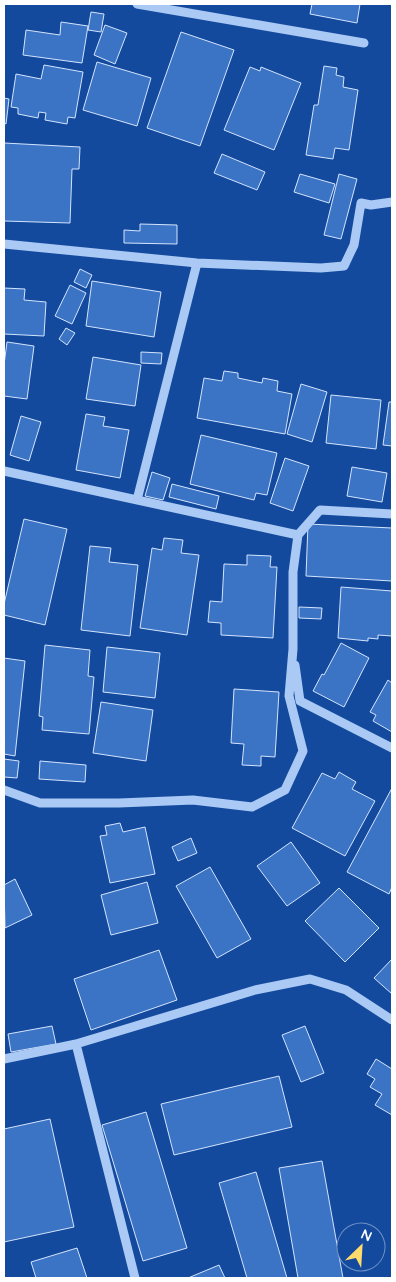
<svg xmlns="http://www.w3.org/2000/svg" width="396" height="1282" font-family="Quicksand,sans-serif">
  <rect width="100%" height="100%" fill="#134a9e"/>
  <path fill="#3c74c5" stroke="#d3e4fd" d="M312,4H360L357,23L310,14Z
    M91,12L104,14L101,32L88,30Z
    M61,22L88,26L82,63L23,55L26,30L60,35Z
    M105,25L127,33L115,64L94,55Z
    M181,32L234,50L200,146L147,128Z
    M97,62L151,78L137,126L83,110Z
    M44,65L83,72L75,118L68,117L67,124L45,120L46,113L39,112L38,118L18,114V108L11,107L16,74L41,79Z
    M324,66L337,68L336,75L344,77L343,87L358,90L349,150L335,148L333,159L306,155L314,105H318Z
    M250,67L260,71L261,67L301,83L274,150L224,130Z
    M4,98L9,99L6,124L4,123Z
    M4,143L80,147L79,169H72L70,223L4,221Z
    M222,154L265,172L257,190L214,173Z
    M300,174L335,184L329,203L294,192Z
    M339,174L357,179L341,239L324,235Z
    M140,224L177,225V244L124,243V230L140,231Z
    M80,269L92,275L86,288L74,282Z
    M92,281L161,292L154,337L86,326Z
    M70,285L86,293L72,324L55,316Z
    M4,288L25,289L24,300L46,302L44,336L4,334Z
    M66,328L75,333L67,345L59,339Z
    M7,342L34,346L27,399L4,396V365Z
    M141,352L162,353L161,364L141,363Z
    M93,357L141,365L135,406L86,399Z
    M224,371L238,373V378L262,383L263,378L278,381L277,391L292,394L285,434L197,418L204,378L222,381Z
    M301,384L327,392L312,442L287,434Z
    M331,395L381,400L376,449L326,443Z
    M389,402H392V446L383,445Z
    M86,414L105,417L103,426L129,430L120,478L76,470Z
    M21,416L41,422L29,461L10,455Z
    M201,435L277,453L267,495L256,493L254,500L190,484Z
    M285,458L309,466L293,511L270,503Z
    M352,467L387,473L382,502L347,496Z
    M152,472L170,478L163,500L145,496Z
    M172,484L219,496L216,509L169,497Z
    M24,519L67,529L45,625L4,615V604Z
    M308,524L392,528V581L306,576Z
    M164,538L183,540L181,553L199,555L187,635L140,628L152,548L162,550Z
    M90,546L111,548L109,562L138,565L130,636L81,630Z
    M247,555L271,556L270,567H277L273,638L221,635V623L208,622L210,601L222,602L224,564L247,565Z
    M341,587L392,591V636L378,635V639L368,638V641L338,638Z
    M299,607L322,608L321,619L299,618Z
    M341,643L369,658L344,707L313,691L322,674L324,675Z
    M45,645L90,650L88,676L94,677L89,734L42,730L43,717L39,716Z
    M107,647L160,653L155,698L103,692Z
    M4,658L25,661L15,756L4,754Z
    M388,680L392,683V732L373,721L376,715L370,712Z
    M234,689L279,692L275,757L261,756V766L242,765L244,744L231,743Z
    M101,702L153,710L146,761L93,753Z
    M4,759L19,761L17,778L4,777Z
    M40,761L86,765L85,782L39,779Z
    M339,772L356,782L352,789L375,801L345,856L292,828L322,773L335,779Z
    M392,788V887L389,894L347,872Z
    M120,823L123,832L145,827L155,874L110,883L100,836L107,835L105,826Z
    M191,838L197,853L178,861L172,847Z
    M291,842L320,883L287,906L257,866Z
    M210,867L251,939L217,958L176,886Z
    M15,879L32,915L5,928L4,885Z
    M147,882L158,923L111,935L101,895Z
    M339,888L379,928L345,962L305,921Z
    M159,950L177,1000L91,1030L74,979Z
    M392,959V994L374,978Z
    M52,1026L56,1044L11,1052L8,1034Z
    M305,1026L324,1073L301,1082L282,1035Z
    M376,1059L392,1069V1115L375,1105L382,1094L370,1087L375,1079L367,1074Z
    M279,1076L292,1127L174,1155L161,1104Z
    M146,1112L187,1248L143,1261L102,1125Z
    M50,1119L74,1227L4,1242V1129Z
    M322,1161L343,1278H298L279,1168Z
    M256,1172L287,1278H247L219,1183Z
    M77,1248L87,1278H36L31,1262Z
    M219,1265L225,1278H188Z"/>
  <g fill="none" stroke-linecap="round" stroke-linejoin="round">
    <path stroke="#aac9f4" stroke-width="9" d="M137,4L364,43
      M4,244L197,263L321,268L344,266L354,245L361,203L371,205L392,202
      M4,471L298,535L293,572V649L289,696L303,751L285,790L252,807L193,800L119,803H40L4,790
      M137,500L197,263
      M298,535L320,510L392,514
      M295,665L300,701L392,748
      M76,1044L135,1278
      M4,1059L76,1044L255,990L310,979L346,990L392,1020"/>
  </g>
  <rect width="396" height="1282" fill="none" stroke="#ffffff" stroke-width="10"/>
  <g transform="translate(361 1247) rotate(25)"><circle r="24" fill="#134a9e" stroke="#7192c5"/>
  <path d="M0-4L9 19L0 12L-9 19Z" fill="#ffdb6d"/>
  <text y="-8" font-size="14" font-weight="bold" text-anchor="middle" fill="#ffffff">N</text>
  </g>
</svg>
